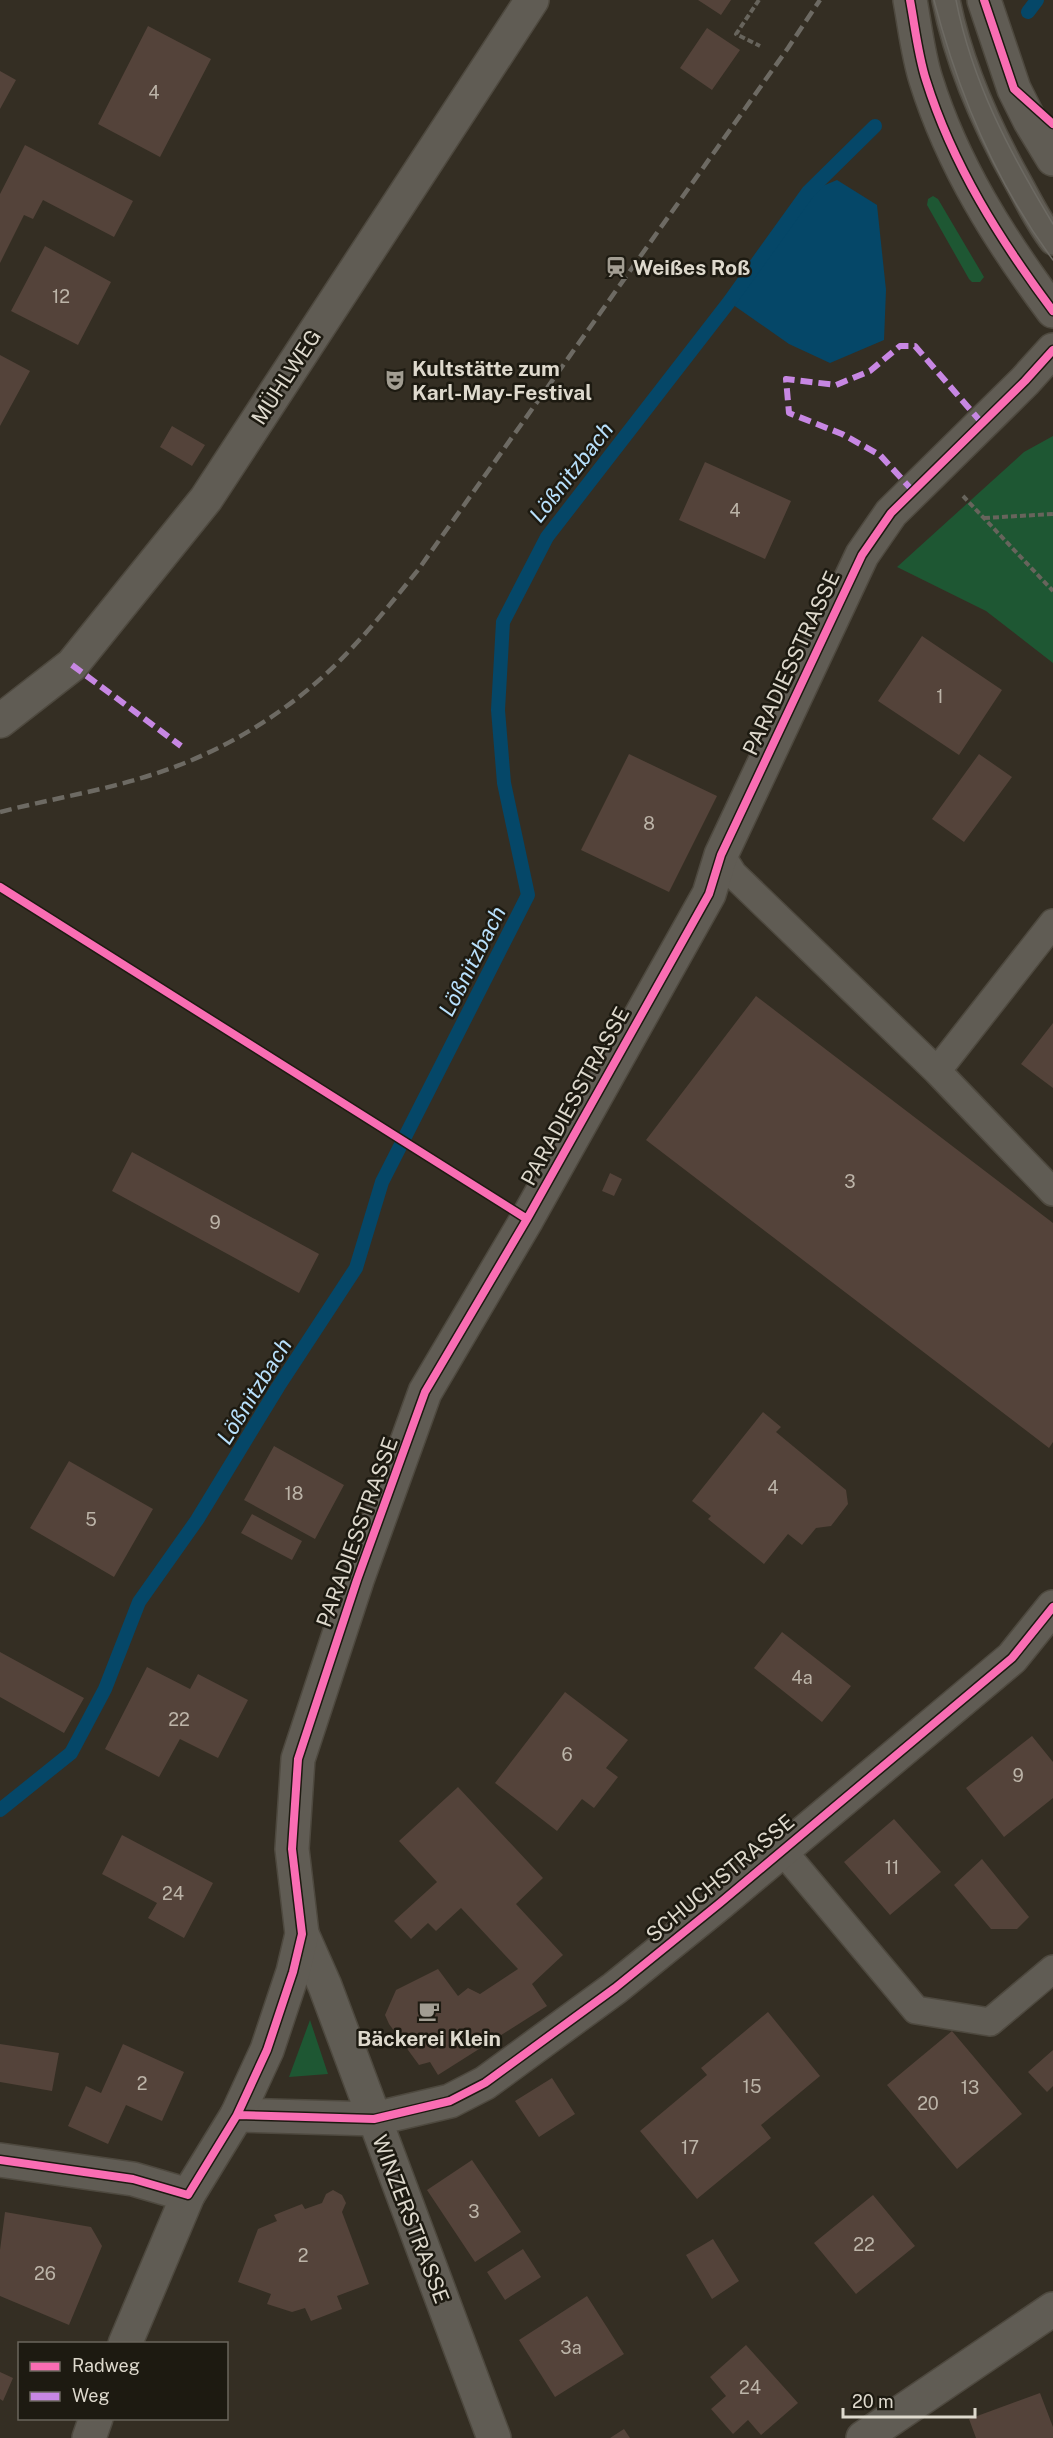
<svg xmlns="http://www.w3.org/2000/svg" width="1053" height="2438" font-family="'Public Sans',sans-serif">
  <rect width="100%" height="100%" fill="#342e23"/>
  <path fill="#1e5733" d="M933,196L938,199L984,277L980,282H972L969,279L927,205L928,199Z
    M1053,436V663L986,611L897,567L1024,452Z
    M310,2020L328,2074L289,2077Z"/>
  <path fill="#054768" d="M837,180L877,205L886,290L884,340L830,363L789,344L729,302L808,192Z"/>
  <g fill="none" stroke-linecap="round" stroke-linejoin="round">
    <path stroke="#054768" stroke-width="14" d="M1028,12L1037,0
      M0,1810L71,1753L105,1689L139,1602L197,1520L278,1387L356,1268L382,1182L528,895L504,783L498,710L503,622L547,537L729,302L808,192L875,126"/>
  </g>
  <path fill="#54433a" d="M698,0H731L721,15Z
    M148,26L211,59L160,157L98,124Z
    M707,28L740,50L712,90L680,68Z
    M0,71L16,80L0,109Z
    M25,145L133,201L114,237L43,200L33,219L24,215L0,263V194Z
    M45,246L111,282L78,345L11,311Z
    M0,355L30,371L0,426Z
    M172,426L205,445L192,466L160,447Z
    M705,462L791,501L765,559L679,520Z
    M922,636L1002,690L959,755L878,701Z
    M629,754L717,796L669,892L581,850Z
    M979,754L1012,777L964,842L932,819Z
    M756,996L1053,1223V1442L1049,1448L646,1140Z
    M1053,1023V1088L1021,1064Z
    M132,1152L319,1254L299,1293L112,1191Z
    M610,1173L622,1179L614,1196L602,1191Z
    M763,1412L781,1427L776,1432L846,1490L848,1504L831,1526L816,1528L802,1545L788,1534L764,1564L708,1519L711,1516L692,1501Z
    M274,1446L344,1485L315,1539L244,1500Z
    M69,1461L153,1509L114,1577L30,1528Z
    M252,1514L302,1541L292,1560L241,1533Z
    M782,1632L851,1686L822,1722L754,1668Z
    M0,1652L84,1698L64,1733L0,1697Z
    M147,1667L190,1689L198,1674L248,1700L218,1758L180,1739L159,1777L105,1749Z
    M565,1692L628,1740L606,1768L618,1777L594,1808L582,1799L557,1831L495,1783Z
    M1032,1736L1053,1762V1798L1004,1837L966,1788Z
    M458,1787L543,1878L516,1904L563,1955L532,1984L547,2006L438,2075L430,2062L419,2065L389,2024L385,2015L396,1990L438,1969L458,1996L468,1988L480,1994L518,1969L461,1908L436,1931L428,1923L411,1939L394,1921L437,1882L399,1841Z
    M894,1819L941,1872L890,1915L844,1862Z
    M122,1835L213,1883L184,1938L148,1918L157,1903L102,1874Z
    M982,1859L1029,1917L1017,1929H991L954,1885Z
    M768,2012L820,2076L761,2125L771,2138L697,2199L640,2131L707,2075L701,2068Z
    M952,2031L1022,2114L957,2169L887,2085Z
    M0,2044L59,2053L52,2091L0,2082Z
    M123,2044L184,2072L162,2121L126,2105L108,2144L68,2126L86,2086L101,2093Z
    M1053,2050V2086L1047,2092L1028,2072Z
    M552,2078L575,2114L539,2137L515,2101Z
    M472,2160L521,2232L475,2262L427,2190Z
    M333,2190L342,2195L346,2203L342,2212L369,2284L337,2296L342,2309L311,2321L305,2308L292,2312L267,2304L271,2294L238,2282L258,2229L277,2221L274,2215L302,2204L305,2209L322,2203L326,2194Z
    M873,2195L915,2246L856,2294L814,2243Z
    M5,2212L91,2227L102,2246L69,2325L0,2296V2250Z
    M713,2239L739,2281L712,2299L686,2255Z
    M523,2249L541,2277L505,2300L487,2272Z
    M587,2296L624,2354L555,2397L519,2340Z
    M746,2345L798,2403L761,2435L748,2420L733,2434L711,2409L726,2396L710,2377Z
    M0,2372L13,2378L3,2401L0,2399Z
    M1040,2393L1053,2427V2438H976L969,2419Z
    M624,2429L630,2438H610Z"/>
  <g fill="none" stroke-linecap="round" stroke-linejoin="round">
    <defs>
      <path id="lane" d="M946,0C959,65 986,125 1018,182C1029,202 1039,223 1053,241
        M721,855L733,874L937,1071L1053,1192
        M937,1071L1053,923
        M782,1850L916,2010L990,2022L1053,1969"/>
      <path id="street" d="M0,721L72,665L206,499L532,0
        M302,1934L325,1986L494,2438
        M237,2115L374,2119L450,2101L485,2083L615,1988L720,1903L1012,1658L1053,1607
        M0,2160L133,2179L188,2195
        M863,2438L1053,2309"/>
      <path id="secondary" d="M910,0C915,27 918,55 926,80C953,166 1000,240 1053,311
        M984,0L1014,89L1030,121L1053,159
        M125,2344L188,2195L237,2115L267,2050L293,1972L302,1934L292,1849L298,1759L357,1580L425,1392L527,1219L709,894L721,855L862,555L891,513L1025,381L1053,350
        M89,2438L96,2418"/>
    </defs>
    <use href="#lane" stroke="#4e493f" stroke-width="30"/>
    <use href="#street" stroke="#4e493f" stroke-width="36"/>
    <use href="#secondary" stroke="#4e493f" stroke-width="36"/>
    <path stroke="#67645c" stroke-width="4" stroke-dasharray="6 3" stroke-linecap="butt" d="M759,0L736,34L760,46
      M963,496L1053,591
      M984,518L1053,514"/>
    <use href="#lane" stroke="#605c54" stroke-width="27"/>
    <use href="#street" stroke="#605c54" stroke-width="33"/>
    <use href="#secondary" stroke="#605c54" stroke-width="33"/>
    <path stroke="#6d6a63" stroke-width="1.5" d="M934,0C958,92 996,183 1053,260
      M956,0C972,82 1010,153 1053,224"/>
    <path stroke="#6d6a63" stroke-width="4.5" stroke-dasharray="12 6" stroke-linecap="butt" d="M0,812C50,799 102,791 151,775C225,752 296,708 350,650C374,625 396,597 418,570L788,48L820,0"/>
    <path stroke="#c787e3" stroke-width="6" stroke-dasharray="12 6" stroke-linecap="butt" d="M913,491L880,455L842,434L789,413L786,379L836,385L870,371L900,346H915L981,422
      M72,665L181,746"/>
    <defs>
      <path id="cycleway" d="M910,0C915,27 918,55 926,80C953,166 1000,240 1053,311
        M984,0L1014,89L1053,124
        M0,887L527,1219
        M237,2115L374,2119L450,2101L485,2083L615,1988L720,1903L1012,1658L1053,1607
        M0,2160L133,2179L188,2195L237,2115L267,2050L293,1972L302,1934L292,1849L298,1759L357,1580L425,1392L527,1219L709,894L721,855L862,555L891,513L1025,381L1053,350"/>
    </defs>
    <use href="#cycleway" stroke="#1d1a11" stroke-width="11"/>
    <use href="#cycleway" stroke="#f96db3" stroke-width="8"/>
  </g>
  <defs>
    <symbol id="station-bare" viewBox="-9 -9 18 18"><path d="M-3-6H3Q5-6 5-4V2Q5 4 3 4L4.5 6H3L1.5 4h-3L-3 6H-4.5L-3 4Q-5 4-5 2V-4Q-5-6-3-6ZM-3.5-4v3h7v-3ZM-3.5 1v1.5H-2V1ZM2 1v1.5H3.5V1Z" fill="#a29d92" stroke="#1d1a11" stroke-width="2.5" paint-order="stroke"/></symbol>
    <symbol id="theatre-bare" viewBox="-9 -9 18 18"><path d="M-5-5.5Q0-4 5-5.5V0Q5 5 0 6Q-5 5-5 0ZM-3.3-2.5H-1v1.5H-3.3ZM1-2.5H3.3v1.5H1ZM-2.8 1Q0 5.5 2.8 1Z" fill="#a29d92" stroke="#1d1a11" stroke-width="2.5" paint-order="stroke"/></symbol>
    <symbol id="cafe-bare" viewBox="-9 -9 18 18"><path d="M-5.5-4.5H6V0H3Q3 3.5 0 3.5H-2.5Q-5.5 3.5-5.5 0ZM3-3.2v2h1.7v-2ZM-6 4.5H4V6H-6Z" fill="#a29d92" stroke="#1d1a11" stroke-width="2.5" paint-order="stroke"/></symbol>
  </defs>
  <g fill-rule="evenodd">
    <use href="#station-bare" x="601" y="252" width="30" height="30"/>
    <use href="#theatre-bare" x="380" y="365" width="30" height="30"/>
    <use href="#cafe-bare" x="414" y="1996" width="30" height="30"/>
  </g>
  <g text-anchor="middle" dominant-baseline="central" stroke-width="5" stroke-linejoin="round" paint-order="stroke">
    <g font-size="18" fill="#bcb4a8">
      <text x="154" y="92">4</text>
      <text x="61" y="296">12</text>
      <text x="735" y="510">4</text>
      <text x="940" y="696">1</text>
      <text x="649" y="823">8</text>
      <text x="850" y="1181">3</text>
      <text x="215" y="1222">9</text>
      <text x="773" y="1487">4</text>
      <text x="294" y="1493">18</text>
      <text x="91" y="1519">5</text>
      <text x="802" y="1677">4a</text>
      <text x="179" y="1719">22</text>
      <text x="567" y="1754">6</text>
      <text x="1018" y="1775">9</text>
      <text x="892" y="1867">11</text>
      <text x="173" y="1893">24</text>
      <text x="142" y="2083">2</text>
      <text x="752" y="2086">15</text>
      <text x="970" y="2087">13</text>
      <text x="928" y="2103">20</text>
      <text x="690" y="2147">17</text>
      <text x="474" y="2211">3</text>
      <text x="864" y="2244">22</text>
      <text x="303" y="2255">2</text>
      <text x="45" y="2273">26</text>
      <text x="571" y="2347">3a</text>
      <text x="750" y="2387">24</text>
    </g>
    <g font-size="21" font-weight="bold" fill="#ded9cd" stroke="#1d1a11" text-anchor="start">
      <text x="633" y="267">Weißes Roß</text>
      <text x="412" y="368">Kultstätte zum<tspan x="412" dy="24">Karl-May-Festival</tspan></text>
      <text x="429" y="2038" text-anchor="middle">Bäckerei Klein</text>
    </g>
    <g font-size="21" fill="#ded9cd" stroke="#1d1a11">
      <text transform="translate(286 377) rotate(-57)">MÜHLWEG</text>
      <text transform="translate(791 663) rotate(-65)">PARADIESSTRASSE</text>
      <text transform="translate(575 1096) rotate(-61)">PARADIESSTRASSE</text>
      <text transform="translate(357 1532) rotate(-70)">PARADIESSTRASSE</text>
      <text transform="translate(720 1878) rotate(-40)">SCHUCHSTRASSE</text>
      <text transform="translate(411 2219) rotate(69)">WINZERSTRASSE</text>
    </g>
    <g font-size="22" font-style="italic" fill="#b8e0fc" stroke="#1d1a11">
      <text transform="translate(571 472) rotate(-52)">Lößnitzbach</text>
      <text transform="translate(472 961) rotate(-63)">Lößnitzbach</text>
      <text transform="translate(254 1391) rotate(-58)">Lößnitzbach</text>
    </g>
  </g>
  <rect x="18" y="2342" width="210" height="78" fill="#1d1a11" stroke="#6a665c" stroke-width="1.5"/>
  <rect x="30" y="2362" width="30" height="9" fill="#f96db3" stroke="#6a665c" stroke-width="1.5"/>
  <text x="72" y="2372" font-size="18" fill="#ded9cd">Radweg</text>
  <rect x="30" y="2392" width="30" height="9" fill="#c787e3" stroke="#6a665c" stroke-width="1.5"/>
  <text x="72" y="2402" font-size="18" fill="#ded9cd">Weg</text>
  <path d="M843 2408v9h132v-9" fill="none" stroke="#ded9cd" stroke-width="3"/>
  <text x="852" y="2408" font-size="18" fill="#ded9cd" stroke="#1d1a11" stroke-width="4.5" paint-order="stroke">20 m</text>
</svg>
